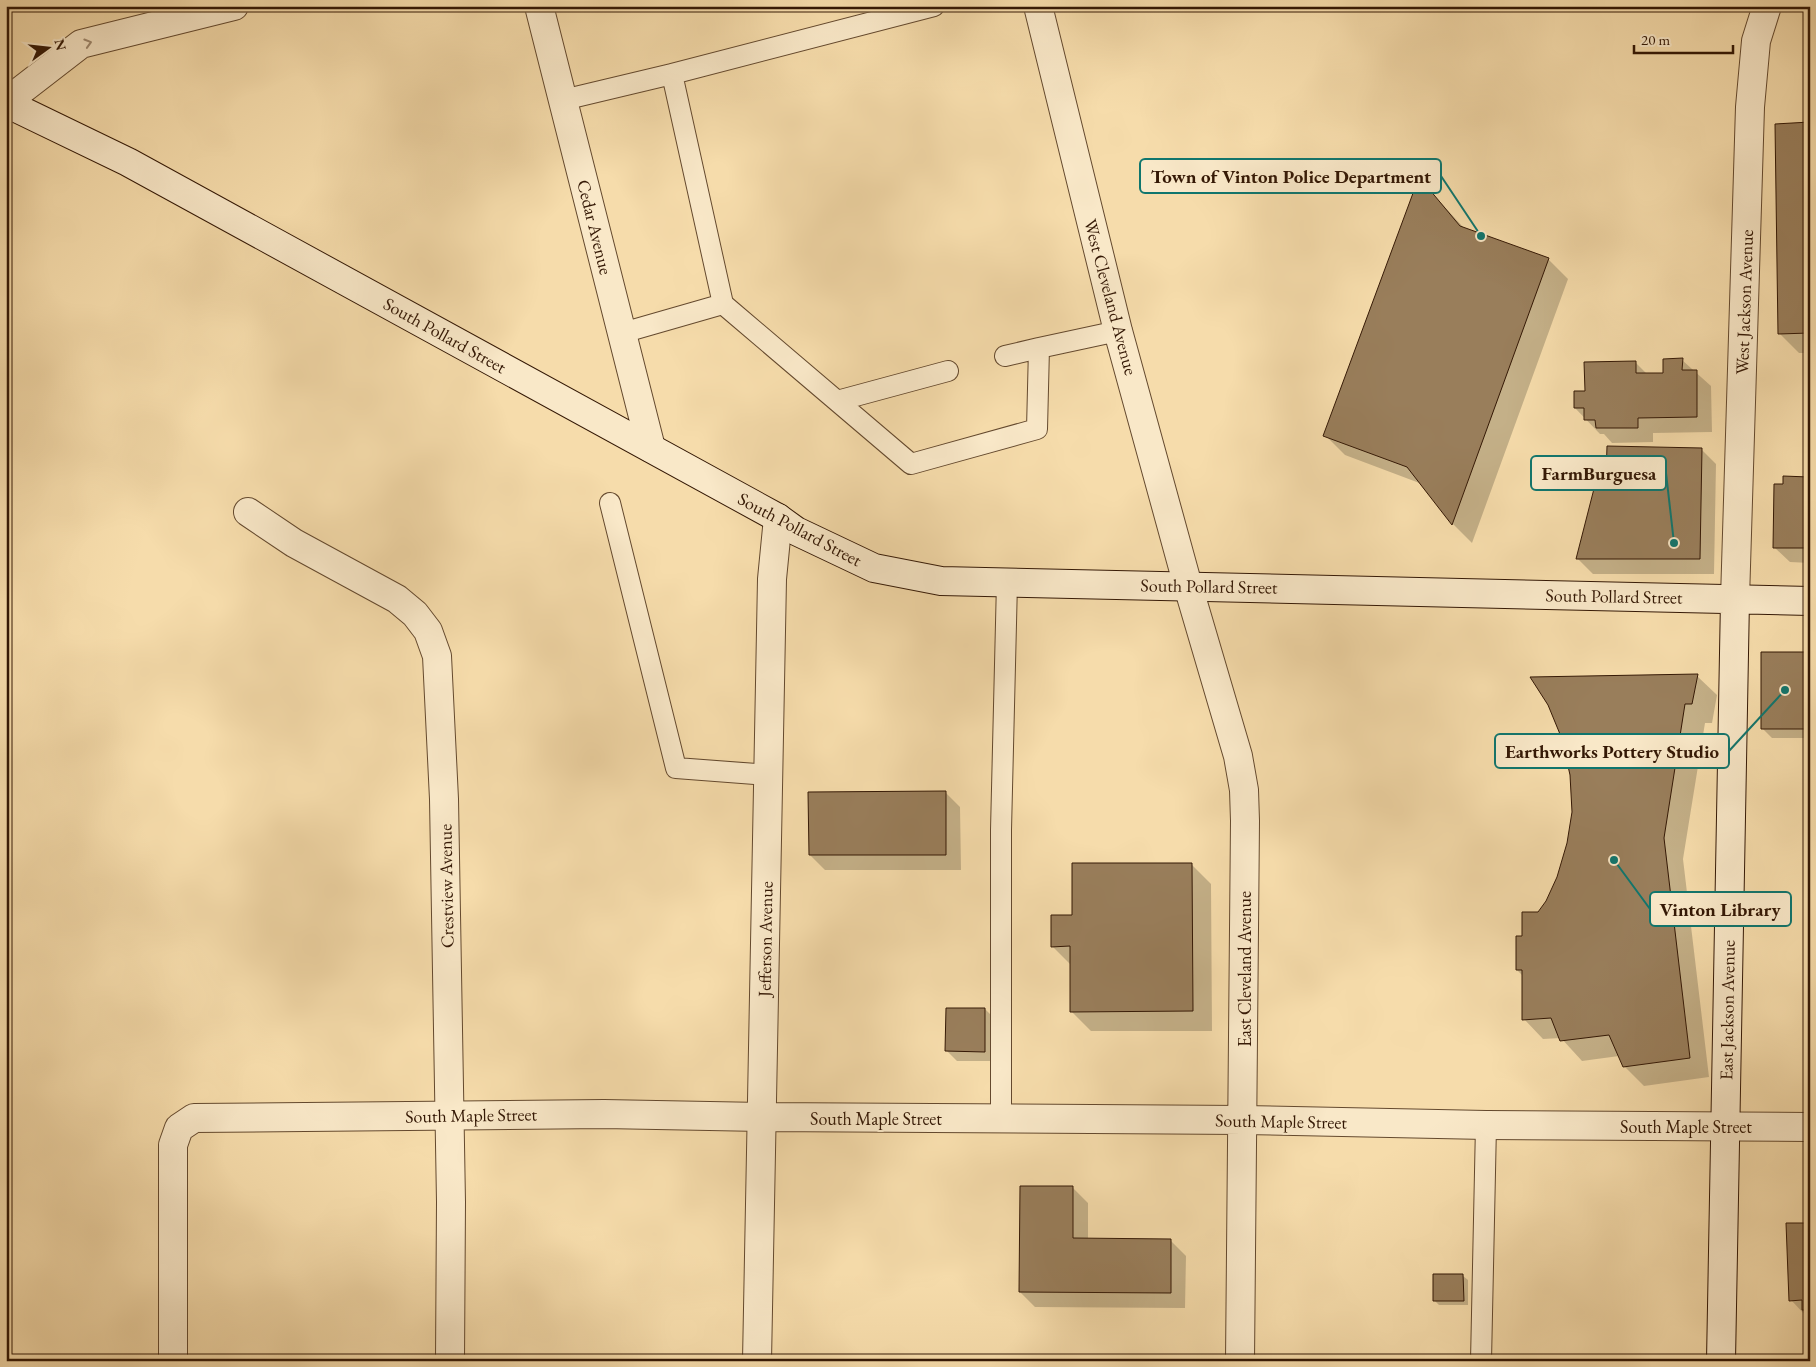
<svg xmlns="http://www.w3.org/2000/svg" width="1816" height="1367" font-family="'EB Garamond',serif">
  <rect width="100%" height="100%" fill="#f6dcab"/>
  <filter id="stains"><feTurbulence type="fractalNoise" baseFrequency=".004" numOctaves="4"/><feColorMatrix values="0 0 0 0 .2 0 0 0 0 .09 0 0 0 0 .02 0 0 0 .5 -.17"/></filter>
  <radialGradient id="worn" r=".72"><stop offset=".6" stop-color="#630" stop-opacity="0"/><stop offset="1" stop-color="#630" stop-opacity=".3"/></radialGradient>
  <path fill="#0003" d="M1810,124V353H1799L1779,333Z
    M1419,179L1464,228L1548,259L1568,279L1472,543L1453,524L1422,484L1345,455L1325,435Z
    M1682,360L1711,386L1712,432L1653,433V442L1612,443L1604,434H1600L1575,408L1586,393L1635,362L1647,374H1664Z
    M1701,449L1716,464L1714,574H1593L1578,559L1607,479Z
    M1809,478L1810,563L1790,562L1774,547L1784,485Z
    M1810,653V738H1772L1762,728Z
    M1697,676L1717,695L1712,723H1705L1683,859L1709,1077L1644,1086L1624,1066L1619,1056L1582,1061L1561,1038L1543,1039L1524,1019L1523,976L1517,970L1523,938Z
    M945,792L960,807L961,870H825L810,855Z
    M1191,864L1211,884L1212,1031H1091L1072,1012L1071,965L1052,946L1073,916Z
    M985,1009L995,1019V1061H957L947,1051Z
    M1073,1188L1088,1203V1239L1170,1240L1186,1256L1185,1308L1035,1307L1020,1292Z
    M1810,1224V1316H1806L1791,1300Z
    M1463,1276L1468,1280V1305H1439L1434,1300Z"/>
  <path fill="#997e5b" stroke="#341805" d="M1810,122V333L1778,334L1775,124Z
    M1419,177L1460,226L1549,258L1452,525L1407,467L1323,436Z
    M1683,358L1682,370H1697V417L1638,418V428H1596L1595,420H1584V408H1574V391H1585L1584,362L1636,361V373H1663V359Z
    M1607,446L1702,448L1700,559H1576L1597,477H1606Z
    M1783,476L1809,477L1810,552H1805V548H1773L1774,484H1783Z
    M1761,652H1810V729H1761Z
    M1698,674L1692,704H1685L1664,838L1690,1058L1623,1067L1609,1035L1560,1041L1551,1018L1522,1020V970H1516V936H1522V912H1538L1546,901L1557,877L1567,843L1572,812L1570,775L1562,739L1548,705L1530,677Z
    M946,791V855H809L808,792Z
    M1072,863H1192L1193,1011L1070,1012V946L1051,947V915H1072Z
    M946,1008H985V1052L945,1051Z
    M1020,1186H1073V1238L1171,1239V1293L1019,1292Z
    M1786,1223H1810V1310H1802V1300L1789,1301Z
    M1433,1274H1463L1464,1301H1433Z"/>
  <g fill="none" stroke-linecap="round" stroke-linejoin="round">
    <defs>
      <path id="lane" d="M934,6L672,74L723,304L911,464L1037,429L1039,348L1118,331
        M563,100L672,74
        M622,333L723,304
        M1005,356L1039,348
        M837,401L948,371
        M610,503L676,768L769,775
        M1001,1118V830L1007,582
        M1481,1361L1486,1125"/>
      <path id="street" d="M539,6L651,448
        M1038,6L1118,331L1188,586L1238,756L1244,790L1245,821L1240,1361
        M6,102L81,44L234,6
        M248,512L294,543L397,599L415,614L428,631L437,656L444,799L451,1202L450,1361
        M1735,599L1750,107L1756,41L1767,6
        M173,1361V1145L179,1128L194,1118L604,1114L762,1117L1243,1120L1486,1125L1810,1127
        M757,1361L772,579L778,518"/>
      <path id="secondary" d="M6,103L128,162L778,518L796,531L874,568L941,581L1810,601
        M1721,1361L1735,599"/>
    </defs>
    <use href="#lane" stroke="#64492e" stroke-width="22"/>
    <use href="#street" stroke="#64492e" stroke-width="30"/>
    <use href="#secondary" stroke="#341805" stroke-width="30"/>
    <use href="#lane" stroke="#f9e8c8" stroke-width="20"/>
    <use href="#street" stroke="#f9e8c8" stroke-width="28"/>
    <use href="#secondary" stroke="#f9e8c8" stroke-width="28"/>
  </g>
  <defs><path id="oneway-chevron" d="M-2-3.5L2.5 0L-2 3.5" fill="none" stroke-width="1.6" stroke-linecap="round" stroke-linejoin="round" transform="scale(1.25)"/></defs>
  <use stroke="#a08a70" href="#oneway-chevron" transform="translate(88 43) rotate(-17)"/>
  <g text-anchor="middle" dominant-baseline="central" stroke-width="4" stroke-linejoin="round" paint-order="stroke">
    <g font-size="18" fill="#341805" stroke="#f9e8c8">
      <text transform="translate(595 227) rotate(76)">Cedar Avenue</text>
      <text transform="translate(1111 297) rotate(75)">West Cleveland Avenue</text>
      <text transform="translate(1744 302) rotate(-88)">West Jackson Avenue</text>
      <text transform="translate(445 335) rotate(29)">South Pollard Street</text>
      <text transform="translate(800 529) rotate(28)">South Pollard Street</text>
      <text transform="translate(1209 586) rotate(1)">South Pollard Street</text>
      <text transform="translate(1614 596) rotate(1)">South Pollard Street</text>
      <text transform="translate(446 886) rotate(-91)">Crestview Avenue</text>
      <text transform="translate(765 939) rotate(-89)">Jefferson Avenue</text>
      <text transform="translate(1244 969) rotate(-90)">East Cleveland Avenue</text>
      <text transform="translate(1727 1010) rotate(-89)">East Jackson Avenue</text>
      <text transform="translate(471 1115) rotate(-1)">South Maple Street</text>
      <text x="876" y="1118">South Maple Street</text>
      <text transform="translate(1281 1121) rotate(1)">South Maple Street</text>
      <text x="1686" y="1126">South Maple Street</text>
    </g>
  </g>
  <path fill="none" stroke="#0f766e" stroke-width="2" d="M1481 236L1441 176M1674 543L1666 473M1785 690L1729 751M1614 860L1650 909"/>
  <g fill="#0f766e" stroke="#f9e8c8" stroke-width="2">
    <circle cx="1481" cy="236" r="5"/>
    <circle cx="1674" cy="543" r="5"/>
    <circle cx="1785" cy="690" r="5"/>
    <circle cx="1614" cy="860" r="5"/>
  </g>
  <g fill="#f9e8c8" stroke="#0f766e" stroke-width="2">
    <rect x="1140" y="159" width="301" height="34" rx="5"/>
    <rect x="1531" y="456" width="135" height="34" rx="5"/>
    <rect x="1495" y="734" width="234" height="34" rx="5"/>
    <rect x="1650" y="892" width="141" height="34" rx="5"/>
  </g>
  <g font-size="19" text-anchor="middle" font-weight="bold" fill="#341805">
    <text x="1291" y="183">Town of Vinton Police Department</text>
    <text x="1599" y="480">FarmBurguesa</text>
    <text x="1612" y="758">Earthworks Pottery Studio</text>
    <text x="1720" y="916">Vinton Library</text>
  </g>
  <rect width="1816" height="1367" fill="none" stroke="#f6dcab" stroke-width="25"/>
  <rect x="8" y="8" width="1801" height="1352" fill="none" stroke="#341805" stroke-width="2.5"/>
  <rect x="12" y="12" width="1791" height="1342" fill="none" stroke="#341805"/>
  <g transform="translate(48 48) rotate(75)" stroke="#f9e8c8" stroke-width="4" paint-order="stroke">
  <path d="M0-4L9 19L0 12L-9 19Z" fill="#341805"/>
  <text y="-8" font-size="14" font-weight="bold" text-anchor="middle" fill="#341805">N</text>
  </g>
  <path d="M1634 45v8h99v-8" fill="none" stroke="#341805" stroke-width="2.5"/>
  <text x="1641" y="45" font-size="15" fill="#341805" stroke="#f9e8c8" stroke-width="4" paint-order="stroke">20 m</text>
  <rect width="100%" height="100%" filter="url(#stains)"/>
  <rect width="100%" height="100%" fill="url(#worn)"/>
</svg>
